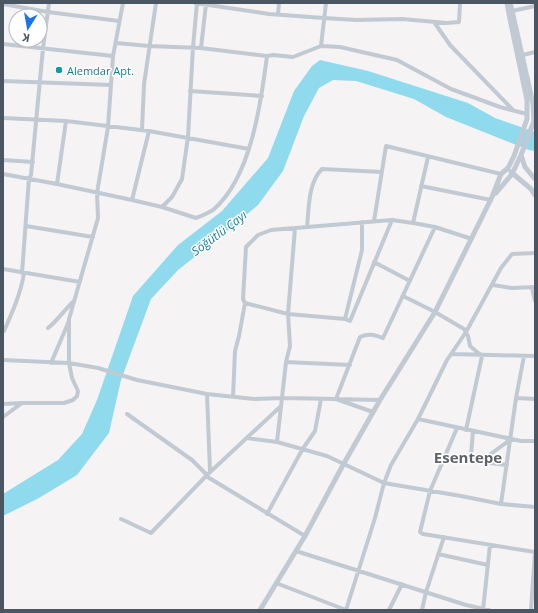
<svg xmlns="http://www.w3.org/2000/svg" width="538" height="613" font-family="'Open Sans',sans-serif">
  <rect width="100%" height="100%" fill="#f5f3f3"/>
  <path fill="#90daee" d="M320,60L368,71L468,103L495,118L535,132V151L529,150L446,117L414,99L356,81L333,80L319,88L304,116L283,171L258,205L210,245L178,270L151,299L121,380L109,433L77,475L39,498L3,516V494L58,460L82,434L97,400L133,296L178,245L222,211L268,158L294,91L312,66Z"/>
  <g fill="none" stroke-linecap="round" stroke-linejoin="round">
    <path stroke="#c1cad2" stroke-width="4" d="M195,3L269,14L324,18L356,20L402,19L447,23L459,22L460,3
      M3,4L48,12L119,21
      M512,11L535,6
      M278,14L279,3
      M434,22L450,45L513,110
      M116,43L149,46L201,48L267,56L273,55L293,57L321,46L340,47L375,55L397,60L451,89L500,107L527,114
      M3,44L113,56
      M321,46L326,3
      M201,48L206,4
      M523,55L535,52
      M3,81L111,85
      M190,91L262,96
      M3,118L66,121L149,131L249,149
      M142,130L144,84L156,3
      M3,160L33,162
      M3,174L57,184L132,200L162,207L196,218C202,216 208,213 213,210C251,178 261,103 267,56
      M57,184L66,121
      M421,186L491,200
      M132,200L149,131
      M162,207L172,197L182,179L188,137L193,47L197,3
      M392,220L350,321L345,319L288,314L245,303L243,299L246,247L258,235L271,230L392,220L413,223L435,227L472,239
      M374,221L386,146L501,174
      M413,223L428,157
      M26,226L93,237
      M307,227C309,208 308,183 322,169L382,172
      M374,262L410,281
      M3,269L80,282
      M22,273L29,178L31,175L43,48L49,3
      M493,285L512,288L535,287
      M532,288L535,301
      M403,296L435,312L464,329L468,336L470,346L482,356L466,430
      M345,319L362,250V222
      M48,328C58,320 65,309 74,301
      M3,331H4C12,313 21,293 24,273
      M452,354L535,356
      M3,360L69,363L98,368L137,380L207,394
      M286,362L350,365
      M51,363L69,321
      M233,397L235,351L239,336L245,303
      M516,398L535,399
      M3,404L22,403
      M373,412L336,399L380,400
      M127,414L192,460L207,475
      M3,417L22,403H64L73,400L77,396L78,391L72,378L69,363V319L98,218L97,193L108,127L113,56L123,3
      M418,419L521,441H535
      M457,428L430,491L420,532L423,534L535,552
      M473,431L471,455L474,461L507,465
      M247,438L277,442L327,456L384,483L461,496L501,504L535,507
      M277,442L286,362L290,346L288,314L295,228
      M480,462L511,439
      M210,471L207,394L254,399L283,398L336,399L360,337C369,333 374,335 383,338L435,227
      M206,476L305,536
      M501,504L516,398L524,356
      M267,514L302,450L315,431L321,399
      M121,519L151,533L207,475L281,406
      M296,551L466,605L489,610
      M438,554L488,565
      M276,583L346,610
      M346,610L375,518L384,483L391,465L418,419L447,360L466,332L501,268L512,254L535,253
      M389,610L402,584
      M422,610L426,592L444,537
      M483,610L490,545
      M531,610L535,552"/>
    <path stroke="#c1cad2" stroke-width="5" d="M521,155L525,167L535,179
      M511,172L531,189L535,195
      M496,193L512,174L521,155L534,121L533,104L511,6
      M260,610L305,536L343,465L380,400L435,312L492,197L501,174L508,168L514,156L527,119V100L510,19L507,3"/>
  </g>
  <circle fill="#0f9aa8" stroke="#fff" stroke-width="1.5" cx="59" cy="70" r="4"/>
  <g text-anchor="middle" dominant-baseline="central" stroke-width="3" stroke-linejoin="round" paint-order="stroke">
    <g font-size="11" fill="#0d838f" stroke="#fff" text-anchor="start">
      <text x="67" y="70">Alemdar Apt.</text>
    </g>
    <g font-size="12" font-style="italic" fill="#0c7c9b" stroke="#fff">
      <text transform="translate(219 233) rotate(-37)">Söğütlü Çayı</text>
    </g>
    <g font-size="15" font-weight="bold" fill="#5f6368" stroke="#fff">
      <text x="468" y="457">Esentepe</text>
    </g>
  </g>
  <rect width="538" height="613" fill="none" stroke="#4a5661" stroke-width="8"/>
  <g transform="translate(28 28) rotate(191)"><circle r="19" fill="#ffffff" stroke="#b7bbc0"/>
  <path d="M0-3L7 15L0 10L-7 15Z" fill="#1a73e8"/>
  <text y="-6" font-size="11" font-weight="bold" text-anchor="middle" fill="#4a5661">K</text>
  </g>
</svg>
